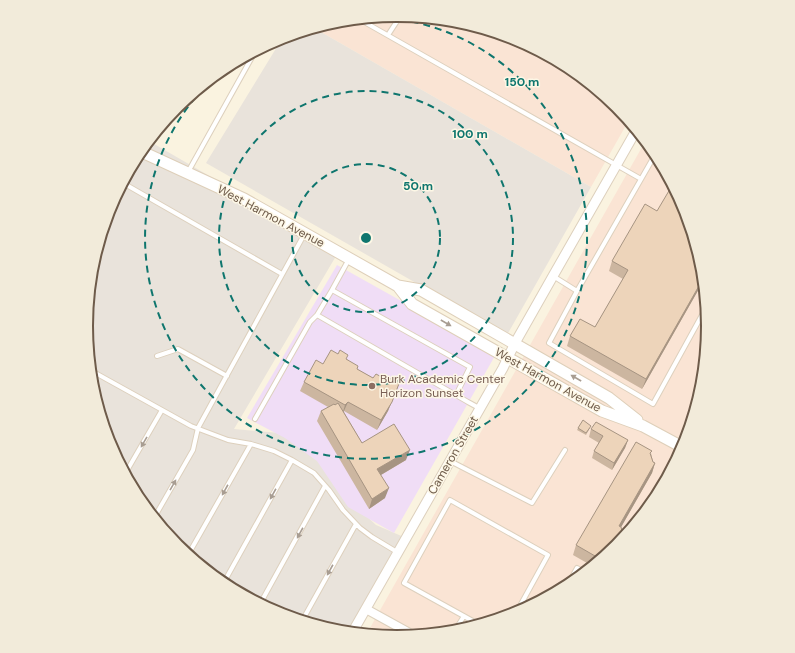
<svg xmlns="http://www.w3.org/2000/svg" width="795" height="653" font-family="'DM Sans',sans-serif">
  <rect width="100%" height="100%" fill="#faf3e0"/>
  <path fill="#fae4d4" d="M398,15L459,21L517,39L571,68L618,106L629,120L591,187L314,28L337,21Z
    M646,140L657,154L685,208L703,266L709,327L703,388L685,446L656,500L618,547L570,586L516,614L458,632L397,638L366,635Z"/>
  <path fill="#e9e3db" d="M314,28L591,187L507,335L206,163L283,37Z
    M149,141L339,251L234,429L280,433L309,448L362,512L376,525L406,538L352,633L336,632L278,614L224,585L177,547L138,499L110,445L92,387L86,326L92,266L110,207L139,153Z"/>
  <path fill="#f0ddf6" d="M337,265L496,354L394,533L348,507L317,461L285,438L247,418Z"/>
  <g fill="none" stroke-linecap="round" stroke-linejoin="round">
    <defs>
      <path id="service" d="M359,19L641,179
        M388,35L401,15
        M656,153L577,291L549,343L653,404L707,306
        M188,172L256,50
        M123,183L282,274
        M553,276L577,291
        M332,290L349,259
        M157,356L178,349L227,376
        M90,370L191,426L228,440L251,444L274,451L292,460L314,473L329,490L343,510L360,528L372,537L397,552
        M456,395L470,367L332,290L317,315L468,402L479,408
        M255,419L310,322L317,315
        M450,461L532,503L565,450
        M125,474L162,410
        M154,518L193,450L198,428L305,233
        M188,555L251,444
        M223,584L292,460
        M566,588L577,568L586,573
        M260,604L325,486
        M302,621L356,524
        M480,625L404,583L450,500L548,555L515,615
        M454,632L464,616"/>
      <path id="minor" d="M366,609L415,636"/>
      <path id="tertiary" d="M352,633L503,368L515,343L553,276L637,129"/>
      <path id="secondary" d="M140,151L244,199L398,286L412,304L602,411L643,426L684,448
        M398,286L421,290L609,398L637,420"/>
    </defs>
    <use href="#service" stroke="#ddd0bd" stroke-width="6"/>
    <use href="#minor" stroke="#ddd0bd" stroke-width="10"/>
    <use href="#tertiary" stroke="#ddd0bd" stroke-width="11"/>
    <use href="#secondary" stroke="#decfb9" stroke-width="13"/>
    <use href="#service" stroke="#fff" stroke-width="4"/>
    <use href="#minor" stroke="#fff" stroke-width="8"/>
    <use href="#tertiary" stroke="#fff" stroke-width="9"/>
    <use href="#secondary" stroke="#fff" stroke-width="11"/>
  </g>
  <path fill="#ccb6a0" d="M612,261L703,266L704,280L642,389L567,346L570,336L595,327L623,279L609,271Z
    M707,342L705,365L698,361L702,351Z
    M347,359L357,369L373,378L389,381H400L388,411L377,430L344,411V412L362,443L406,460L381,475L385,498L369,509L317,421L321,411L328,407L300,391L304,382Z
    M700,398L696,410L695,409Z
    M578,428H590L586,435L577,430Z
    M591,429L628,440L625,448L612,470L592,458L594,451L599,443L589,437Z
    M651,453L653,462L655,463L652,473L621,527L618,547L594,567L573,555L576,545Z"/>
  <path fill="#a69482" d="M704,277V280L642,389L646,379Z
    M400,381L388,411L377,430L381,420Z
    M348,402L344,411L342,415L345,405Z
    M628,440L625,448L612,470L614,463Z
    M410,450L406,460L374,479L377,469Z
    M655,463L652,473L616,536L619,526Z
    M389,488L385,498L369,509L372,499Z"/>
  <path fill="#edd4ba" stroke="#a69482" d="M673,184L685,208L703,266L704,277L646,379L570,336L580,319L595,327L628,270L612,261L645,204L657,211Z
    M707,342L706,354L702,351Z
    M331,350L338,354L340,350L348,355L346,359L358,366L357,369L373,378L376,374L389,381L391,378L400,381L392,402L381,420L348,402L345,405L304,382L316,360L323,364Z
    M338,403L362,443L394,424L410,450L377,469L389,488L372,499L321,411L334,404L335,405Z
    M583,420L591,426L586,433L578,428Z
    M596,422L628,440L614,463L594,451L603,436L591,429Z
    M636,442L652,451L650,453L653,462L655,463L619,526L621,527L624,538V540L618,547L602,560L576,545Z"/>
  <defs><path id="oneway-solid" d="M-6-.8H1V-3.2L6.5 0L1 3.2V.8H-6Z"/></defs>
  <g fill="#a89d92">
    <use href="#oneway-solid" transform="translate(446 323) rotate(30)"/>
    <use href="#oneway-solid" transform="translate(576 378) rotate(-150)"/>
    <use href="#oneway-solid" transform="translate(144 442) rotate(120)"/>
    <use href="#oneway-solid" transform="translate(173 485) rotate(-60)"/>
    <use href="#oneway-solid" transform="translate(225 490) rotate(119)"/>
    <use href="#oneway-solid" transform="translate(273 494) rotate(119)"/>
    <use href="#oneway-solid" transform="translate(300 533) rotate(119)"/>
    <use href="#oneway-solid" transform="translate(330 570) rotate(119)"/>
  </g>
  <g fill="none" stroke="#0f766e" stroke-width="2" stroke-dasharray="7 5">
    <circle cx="366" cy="238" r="74"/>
    <circle cx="366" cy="238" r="147"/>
    <path d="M376 17A221 221 0 1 1 227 66"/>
  </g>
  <circle fill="#8d6e63" stroke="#fdf7e6" stroke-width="1.5" cx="372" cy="386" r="4"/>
  <g text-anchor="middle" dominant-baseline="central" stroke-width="3" stroke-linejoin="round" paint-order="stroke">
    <g font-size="12" fill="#6e5b4a" stroke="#fdf7e6">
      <text transform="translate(271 216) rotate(28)">West Harmon Avenue</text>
      <text transform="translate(548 380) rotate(29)">West Harmon Avenue</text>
      <text transform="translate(453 455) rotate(-60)">Cameron Street</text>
    </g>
    <g font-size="12" fill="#785e54" stroke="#fdf7e6" text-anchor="start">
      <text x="380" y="379">Burk Academic Center<tspan x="380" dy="14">Horizon Sunset</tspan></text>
    </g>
  </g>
  <path d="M0 0H795V653H0ZM93 326a304 304 0 1 1 608 0a304 304 0 1 1-608 0Z" fill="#f2ebda" fill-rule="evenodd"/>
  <path fill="none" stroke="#6e5b4a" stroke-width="2" d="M93 326a304 304 0 1 1 608 0a304 304 0 1 1-608 0Z"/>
  <circle cx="366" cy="238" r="6" fill="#0f766e" stroke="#fdf7e6" stroke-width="2"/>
  <g font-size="12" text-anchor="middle" font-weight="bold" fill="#0f766e" stroke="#fdf7e6" stroke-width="3" stroke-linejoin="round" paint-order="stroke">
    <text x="522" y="86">150 m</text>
    <text x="470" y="138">100 m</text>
    <text x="418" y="190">50 m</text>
  </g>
</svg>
